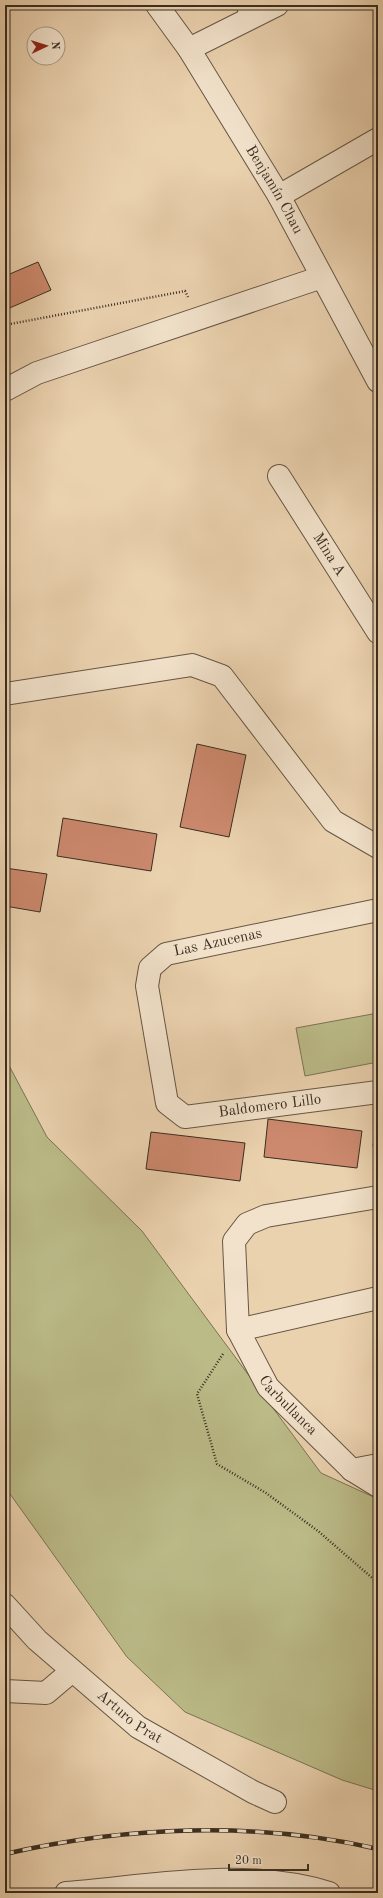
<svg xmlns="http://www.w3.org/2000/svg" width="383" height="1898" font-family="'Old Standard TT',serif">
  <rect width="100%" height="100%" fill="#ebd2af"/>
  <filter id="stains"><feTurbulence type="fractalNoise" baseFrequency=".005" numOctaves="4"/><feColorMatrix values="0 0 0 0 .2 0 0 0 0 .09 0 0 0 0 .02 0 0 0 .5 -.17"/></filter>
  <radialGradient id="worn" r=".72"><stop offset=".6" stop-color="#630" stop-opacity="0"/><stop offset="1" stop-color="#630" stop-opacity=".3"/></radialGradient>
  <path fill="#bb8" stroke="#7a7454" d="M378,1013V1062L305,1076L296,1028Z
    M5,1058L47,1137L142,1231L321,1473L378,1499V1791L342,1780L185,1712L127,1657L5,1487Z"/>
  <path fill="#cd896e" stroke="#392d21" d="M38,262L51,290L5,310V276Z
    M197,744L246,755L229,837L180,827Z
    M63,818L157,834L151,871L57,856Z
    M5,868L47,874L40,912L5,906Z
    M378,1109V1147L373,1146Z
    M268,1119L362,1131L357,1168L264,1157Z
    M151,1132L245,1143L240,1181L146,1169Z"/>
  <g fill="none" stroke-linecap="round" stroke-linejoin="round">
    <defs>
      <path id="lane" d="M242,5L247,21"/>
      <g id="street">
        <path id="s1" d="M157,5L189,49L279,196L378,381"/>
        <path d="M189,49L277,5"/>
        <path d="M279,196L378,139"/>
        <path d="M5,390L37,373L322,277"/>
        <path id="s2" d="M279,476L378,632"/>
        <path d="M5,694L192,665L222,676L333,821L378,847"/>
        <path id="s3" d="M378,910L166,954L150,968L147,986L167,1103L185,1117L378,1092"/>
        <path id="s4" d="M378,1197L266,1216L247,1224L234,1241L238,1330L268,1387L352,1470L378,1486"/>
        <path d="M238,1330L378,1298"/>
        <path d="M352,1470L378,1465"/>
        <path id="s5" d="M5,1605L37,1640L138,1727L253,1792L275,1802"/>
        <path d="M5,1691L46,1693L72,1671"/>
        <path d="M66,1893C151,1886 246,1867 329,1893"/>
      </g>
    </defs>
    <use href="#lane" stroke="#665644" stroke-width="13"/>
    <use href="#street" stroke="#665644" stroke-width="24"/>
    <path stroke="#392d21" stroke-width="2.5" stroke-dasharray="1 2" stroke-linecap="butt" d="M5,325L185,291L188,297
      M223,1354L197,1394L217,1464L266,1493L318,1531L378,1583"/>
    <use href="#lane" stroke="#f2e2cb" stroke-width="11"/>
    <use href="#street" stroke="#f2e2cb" stroke-width="22"/>
    <defs>
      <path id="rail" d="M5,1854C126,1826 256,1821 378,1849"/>
    </defs>
    <use href="#rail" stroke="#392d21" stroke-width="4.5"/>
    <use href="#rail" stroke="#f2e2cb" stroke-width="3" stroke-dasharray="9" stroke-linecap="butt"/>
  </g>
  <g text-anchor="middle" dominant-baseline="central" stroke-width="4" stroke-linejoin="round" paint-order="stroke">
    <g font-size="15" fill="#392d21" stroke="#f2e2cb">
      <text stroke="none"><textPath href="#s1" startOffset="219">Benjamín Chau</textPath></text>
      <text stroke="none"><textPath href="#s2" startOffset="93">Mina A</textPath></text>
      <text transform="translate(218 943) rotate(-12)">Las Azucenas</text>
      <text stroke="none"><textPath href="#s3" startOffset="483">Baldomero Lillo</textPath></text>
      <text stroke="none"><textPath href="#s4" startOffset="336">Carbullanca</textPath></text>
      <text stroke="none"><textPath href="#s5" startOffset="168">Arturo Prat</textPath></text>
    </g>
  </g>
  <rect width="383" height="1898" fill="none" stroke="#ebd2af" stroke-width="20"/>
  <rect x="6" y="6" width="371" height="1886" fill="none" stroke="#392d21" stroke-width="2"/>
  <rect x="10" y="10" width="363" height="1878" fill="none" stroke="#392d21"/>
  <g transform="translate(46 46) rotate(86)"><circle r="19" fill="#f2e2cb" stroke="#a89a87"/>
  <path d="M0-3L7 15L0 10L-7 15Z" fill="#8f2418"/>
  <text y="-6" font-size="11" font-weight="bold" text-anchor="middle" fill="#392d21">N</text>
  </g>
  <path d="M229 1864v6h79v-6" fill="none" stroke="#392d21" stroke-width="2"/>
  <text x="235" y="1864" font-size="12" fill="#392d21" stroke="#f2e2cb" stroke-width="3" paint-order="stroke">20 m</text>
  <rect width="100%" height="100%" filter="url(#stains)"/>
  <rect width="100%" height="100%" fill="url(#worn)"/>
</svg>
